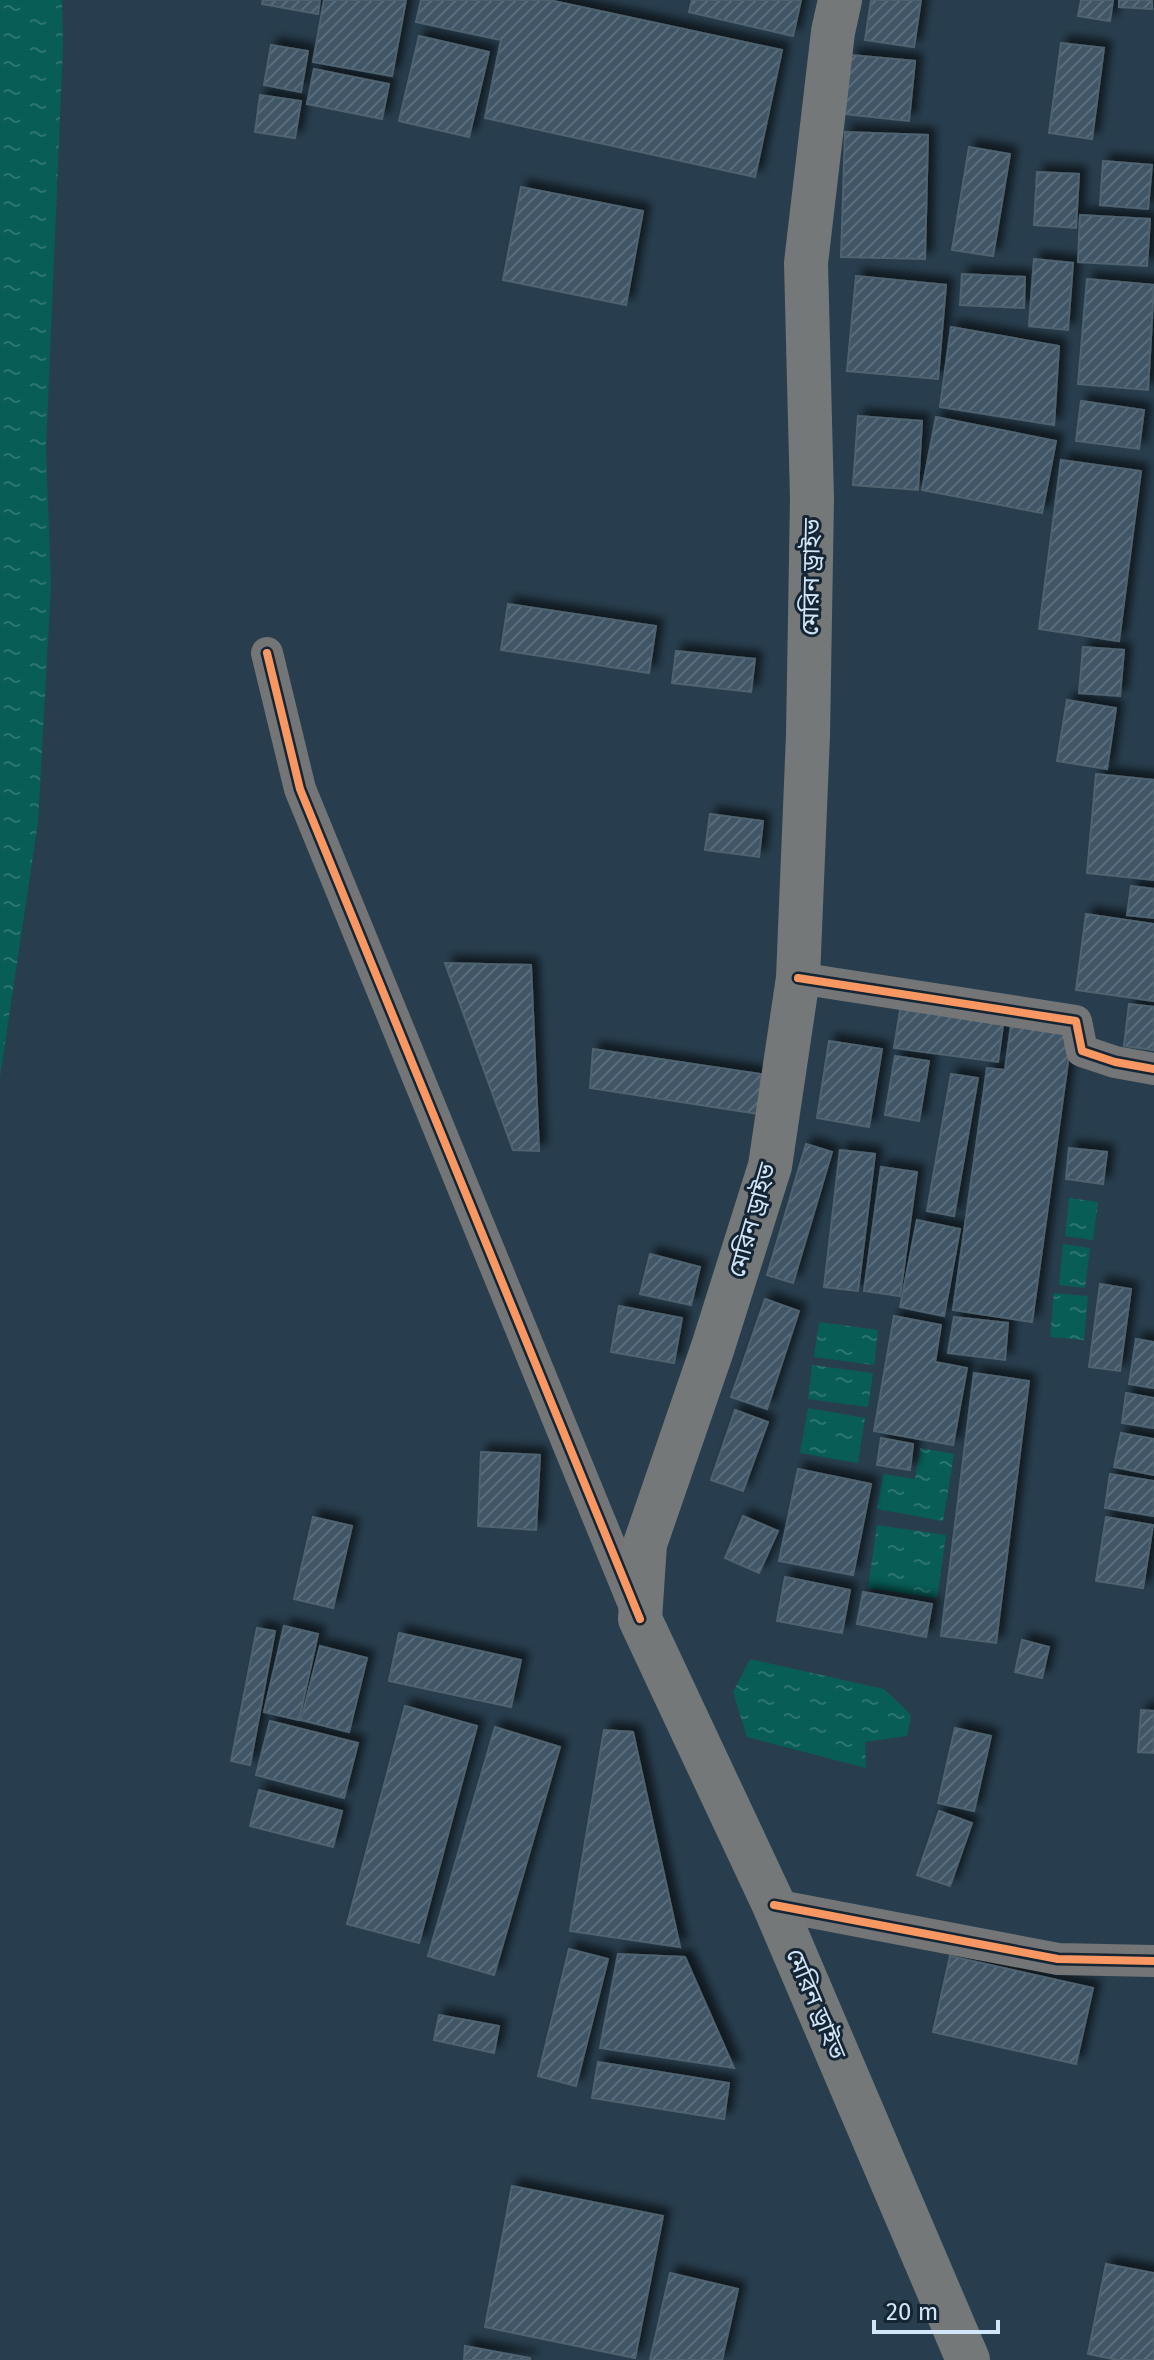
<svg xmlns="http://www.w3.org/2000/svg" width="1154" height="2360" font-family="'Fira Sans','Noto Sans Bengali',sans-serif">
  <defs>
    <pattern id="water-ripples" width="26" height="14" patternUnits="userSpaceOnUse" patternTransform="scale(2)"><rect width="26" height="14" fill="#085d57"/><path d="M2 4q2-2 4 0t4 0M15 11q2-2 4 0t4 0" fill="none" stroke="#2b7470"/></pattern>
    <pattern id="building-hatch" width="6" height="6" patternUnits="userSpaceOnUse" patternTransform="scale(2)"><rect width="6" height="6" fill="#3f5565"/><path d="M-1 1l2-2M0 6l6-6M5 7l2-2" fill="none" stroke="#5a6d7c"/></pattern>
    <filter id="shadow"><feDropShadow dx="7" dy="-7" stdDeviation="4" flood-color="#0009"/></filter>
  </defs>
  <rect width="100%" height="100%" fill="#283e4e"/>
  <path fill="url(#water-ripples)" d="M0,0H62L63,46L46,448L51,585L38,822L0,1077Z
    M1069,1198L1098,1202L1093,1240L1065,1236Z
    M1063,1244L1090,1248L1085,1288L1059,1285Z
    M1054,1293L1088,1296L1084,1340L1050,1337Z
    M819,1322L878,1330L874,1365L814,1357Z
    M812,1365L873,1373L868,1407L808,1399Z
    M808,1408L865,1418L858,1463L800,1453Z
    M920,1448L954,1454L943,1521L877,1509L883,1474L915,1479Z
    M877,1525L946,1535L937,1598L868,1588Z
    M750,1659L884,1689L911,1715L907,1736L865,1742L866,1768L747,1737L733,1692Z"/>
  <path fill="url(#building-hatch)" stroke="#50626f" stroke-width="2" filter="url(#shadow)" d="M263,0H320L318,14L262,4Z
    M324,0H406L392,76L313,62Z
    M421,0H549L782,50L755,177L485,118L501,40L416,22Z
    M692,0H801L793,36L689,12Z
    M871,0H921L914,47L865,40Z
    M1081,0H1113L1110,21L1078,16Z
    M1119,0H1152V9L1119,7Z
    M419,36L489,52L469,137L399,121Z
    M1061,43L1104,48L1092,139L1049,133Z
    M271,45L308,51L301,92L264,85Z
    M851,55L915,61L909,121L845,114Z
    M314,69L389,84L382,119L307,104Z
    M260,95L301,101L295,138L255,132Z
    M845,132L928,135L925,259L841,257Z
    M969,147L1010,154L993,256L952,250Z
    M1103,161L1152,165L1148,209L1100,205Z
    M1037,172L1079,174L1076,228L1034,225Z
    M521,187L643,211L626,305L503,280Z
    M1080,215L1150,219L1147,266L1078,262Z
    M1034,259L1073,263L1068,330L1029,326Z
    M962,274L1025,277L1024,308L960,305Z
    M856,276L946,285L938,379L847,371Z
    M1087,279L1154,285L1148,390L1078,384Z
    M951,327L1059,346L1054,425L940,407Z
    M1081,401L1144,410L1139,449L1076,441Z
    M858,416L922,421L918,490L853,485Z
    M936,417L1056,441L1042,513L922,490Z
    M1061,460L1141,471L1119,641L1039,629Z
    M508,604L656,626L649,673L501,650Z
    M1083,647L1124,650L1120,696L1079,693Z
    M676,651L755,659L751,692L672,683Z
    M1067,700L1116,708L1107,769L1057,761Z
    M1096,774L1154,780V880L1087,873Z
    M710,814L763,821L759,857L705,850Z
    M1131,886L1154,889V918L1127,915Z
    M1086,914L1154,924V1001L1076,990Z
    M445,963L531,965L539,1151L513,1150Z
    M901,1004L1004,1018L998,1062L894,1048Z
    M1129,1004L1154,1007V1050L1124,1046Z
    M1011,1025L1072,1033L1032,1322L953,1310L987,1068L1005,1070Z
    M829,1041L882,1049L869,1127L817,1118Z
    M593,1049L761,1074L759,1114L590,1088Z
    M895,1056L929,1061L919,1121L885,1115Z
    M951,1074L978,1078L954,1216L927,1211Z
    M806,1144L832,1152L793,1283L767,1275Z
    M1069,1148L1107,1152L1103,1184L1066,1179Z
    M840,1150L875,1154L858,1291L824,1287Z
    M881,1167L917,1172L900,1296L864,1291Z
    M917,1220L960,1229L944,1316L900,1307Z
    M650,1254L700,1267L691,1305L640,1294Z
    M1100,1284L1131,1289L1120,1371L1089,1367Z
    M765,1299L799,1311L767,1409L731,1397Z
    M619,1306L682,1318L674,1363L611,1352Z
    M894,1316L941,1325L935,1362L967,1368L953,1445L874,1431Z
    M954,1317L1008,1323L1005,1360L948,1353Z
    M1136,1339L1154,1342V1388L1129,1384Z
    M974,1373L1029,1381L996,1643L941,1636Z
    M1126,1393L1154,1398V1428L1122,1423Z
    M735,1410L768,1422L743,1491L711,1480Z
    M1121,1433L1154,1439V1475L1114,1467Z
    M881,1438L913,1444L910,1470L877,1465Z
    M481,1452L540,1455L536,1530L478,1526Z
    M798,1469L871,1484L853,1575L779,1561Z
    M1110,1474L1154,1481V1516L1105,1508Z
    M743,1516L778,1531L759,1573L725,1558Z
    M313,1517L352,1526L333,1608L294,1599Z
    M1106,1517L1153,1525L1143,1588L1096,1581Z
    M785,1577L850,1590L842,1633L777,1621Z
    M863,1592L932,1604L926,1637L857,1624Z
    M284,1626L318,1634L299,1720L264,1712Z
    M257,1628L275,1631L250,1765L231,1761Z
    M399,1633L521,1660L511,1707L389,1681Z
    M1022,1640L1049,1647L1042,1678L1015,1672Z
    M320,1646L367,1658L349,1732L301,1720Z
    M405,1706L477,1726L419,1943L347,1924Z
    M1141,1710L1154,1711V1753L1138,1752Z
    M270,1721L358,1743L344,1798L256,1775Z
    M495,1727L560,1747L494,1975L428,1956Z
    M955,1728L991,1736L974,1811L938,1803Z
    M604,1730L633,1732L680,1947L570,1931Z
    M259,1790L342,1811L333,1847L250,1826Z
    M939,1811L972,1823L950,1886L917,1875Z
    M569,1949L608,1959L576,2086L538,2076Z
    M618,1954L685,1957L734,2068L600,2048Z
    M950,1956L1093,1988L1076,2064L933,2032Z
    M439,2015L499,2026L494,2053L434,2040Z
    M598,2062L729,2083L724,2119L592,2098Z
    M512,2186L663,2216L635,2358L485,2327Z
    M1106,2264L1154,2273V2360H1118L1088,2354Z
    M670,2273L738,2289L722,2360H650Z
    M465,2346L530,2358V2360H464Z"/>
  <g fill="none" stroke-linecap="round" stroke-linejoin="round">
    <path stroke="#737576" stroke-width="32" d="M267,653L300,789L637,1612
      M798,978L1076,1021L1082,1051L1115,1062L1154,1069
      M774,1905L1058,1959L1154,1961"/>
    <path stroke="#747879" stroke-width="44" d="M840,0L833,32L806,263L812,499L808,735L798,978L770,1166L713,1347L645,1544L640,1619L774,1905L968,2360"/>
    <defs>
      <path id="cycleway" d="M267,653L300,789L640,1619
        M798,978L1076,1021L1082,1051L1115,1062L1154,1069
        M774,1905L1058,1959L1154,1961"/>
    </defs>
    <use href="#cycleway" stroke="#152533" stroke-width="13"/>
    <use href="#cycleway" stroke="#f99763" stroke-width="8"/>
  </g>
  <g text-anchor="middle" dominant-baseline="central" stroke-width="6" stroke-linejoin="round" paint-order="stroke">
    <g font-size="24" fill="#d1e6f9" stroke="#152533">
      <text transform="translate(811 577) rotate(-89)">মেরিন ড্রাইভ</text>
      <text transform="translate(752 1220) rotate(-74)">মেরিন ড্রাইভ</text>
      <text transform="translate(816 2004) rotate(67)">মেরিন ড্রাইভ</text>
    </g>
  </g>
  <path d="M874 2320v12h124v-12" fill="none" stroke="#d1e6f9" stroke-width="4"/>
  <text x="886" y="2320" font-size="24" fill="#d1e6f9" stroke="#152533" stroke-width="6" paint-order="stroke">20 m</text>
</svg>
